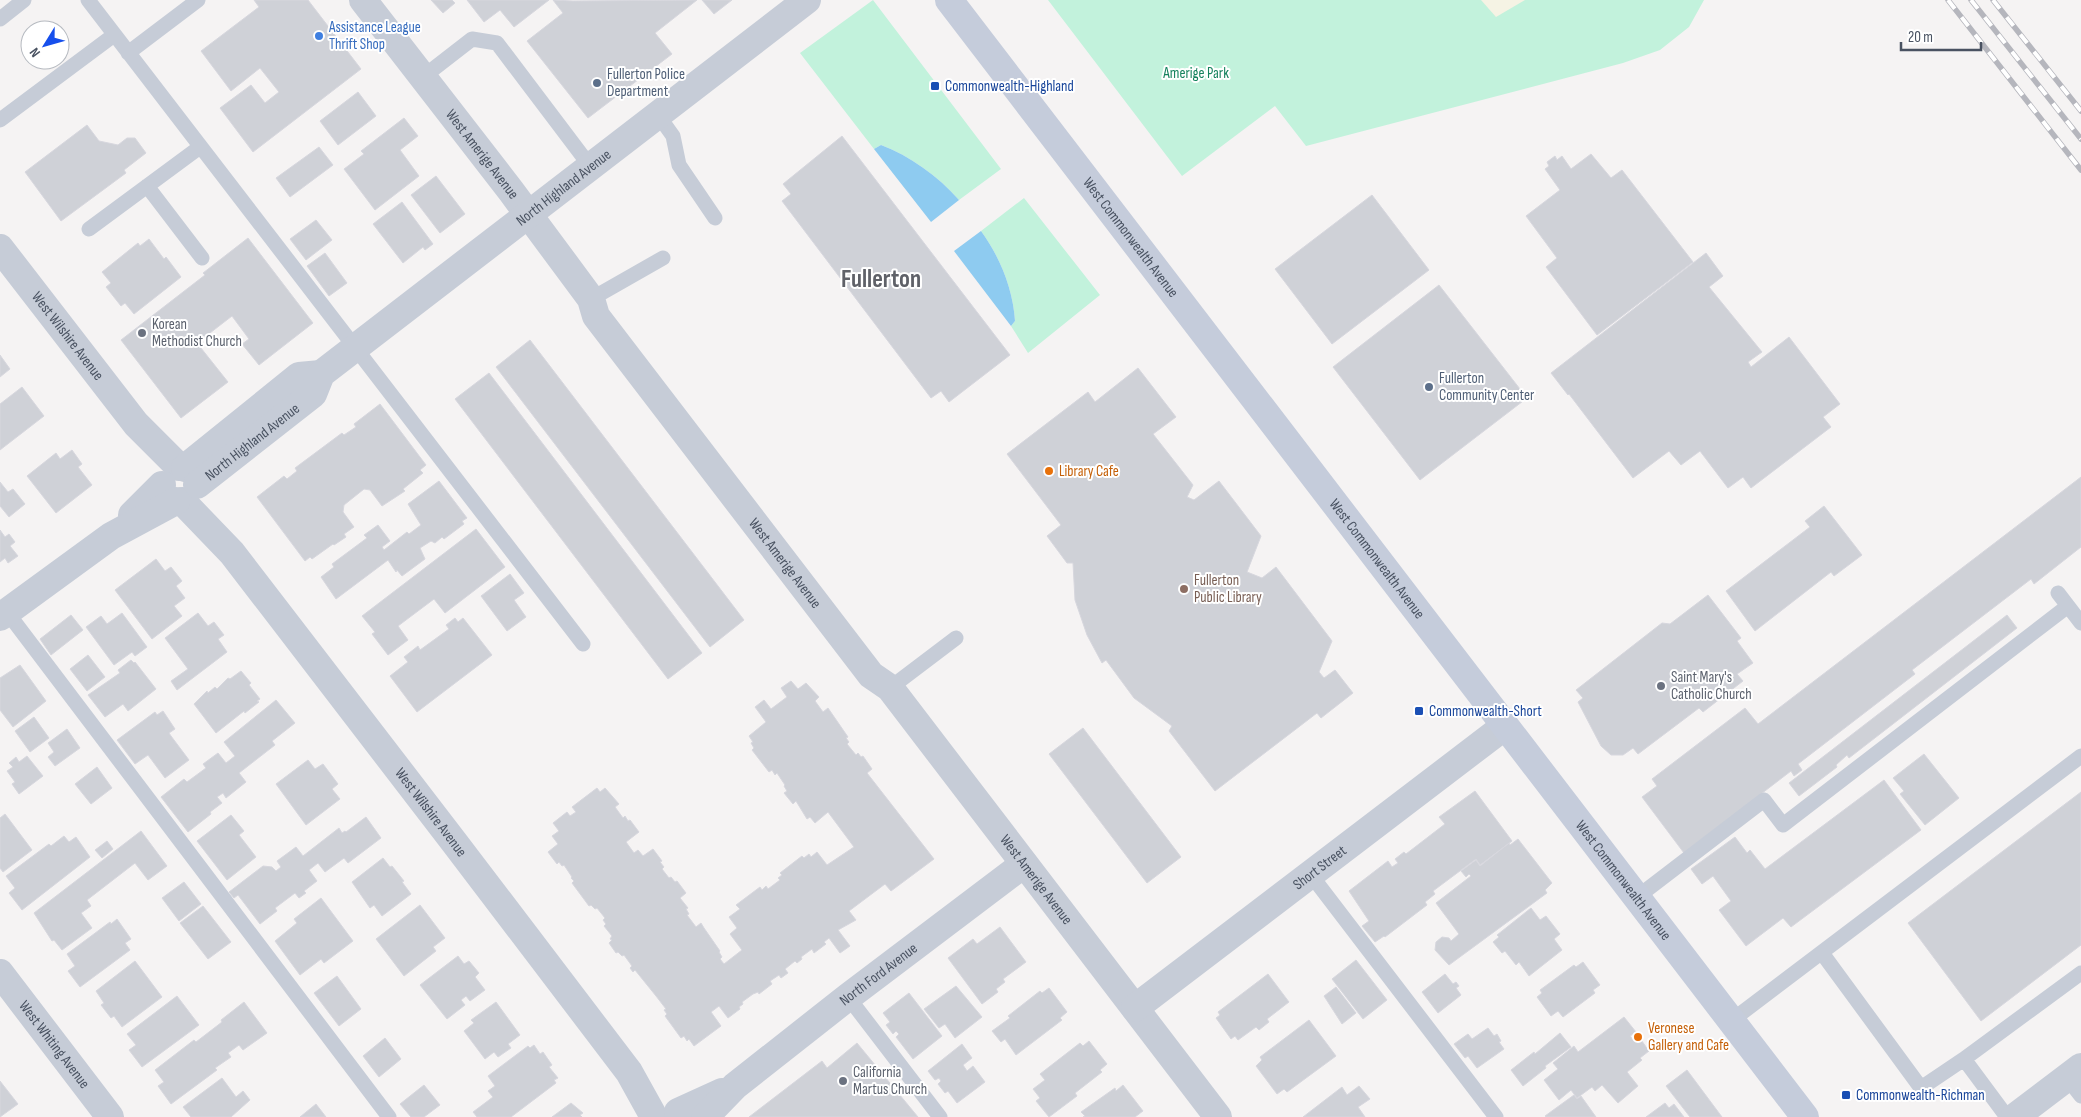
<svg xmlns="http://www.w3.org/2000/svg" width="2081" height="1117" font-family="'Sofia Sans Condensed',sans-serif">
  <rect width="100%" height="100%" fill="#f5f3f3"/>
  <path fill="#c2f2dc" d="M873,0L1001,169L959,200C938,176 910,156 881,145L874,149L800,53Z
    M1048,0H1704L1689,27L1660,50L1623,63L1306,146L1275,106L1182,176Z
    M1024,198L1100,295L1028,353L1011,326L1015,321C1013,289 1000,257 981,231Z"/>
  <path fill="#f5f3e4" d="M1481,0H1525L1496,17Z"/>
  <path fill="#8ecbf0" d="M881,145C910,156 938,176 959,200L931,222L874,149Z
    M981,231C1000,257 1013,289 1015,321L1011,326L954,251Z"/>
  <path fill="#cfd1d7" stroke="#d7d7de" d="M254,0H308L361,69L253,152L220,108L251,85L265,103L279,92L260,68L231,91L201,51L259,7Z
    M431,0H452L455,3L443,13Z
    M467,0H549L514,27L500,10L484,22Z
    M553,0L573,1L697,0L655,33L672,54L588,118L527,41L563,13Z
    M702,0H732L714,14Z
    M358,92L376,116L338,145L320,121Z
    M404,118L418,136L400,150L419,176L375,210L344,169L364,154L361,151Z
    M87,125L99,141L118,145L127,138H135L146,153L124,170L126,173L61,221L25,172Z
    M842,136L1010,355L949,402L941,391L931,398L782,201L791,194L783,184Z
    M319,147L333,165L290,197L276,178Z
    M1591,154L1611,178L1622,170L1693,262L1597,335L1546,267L1557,258L1526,216L1560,190L1545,169L1549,166L1547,162L1555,156L1557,160L1562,156L1571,169Z
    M436,176L465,214L440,233L411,195Z
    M1372,195L1429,270L1332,344L1275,269Z
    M402,202L433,244L425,250L423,247L403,263L373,224Z
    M316,220L332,240L306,260L290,239Z
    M248,238L313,323L259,365L242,344L249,339L232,316L197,343L228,382L181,418L121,340L205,275L203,273Z
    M149,239L164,259L166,257L181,277L134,314L125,303L121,306L106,287L111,283L102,272L138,243L140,246Z
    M325,253L347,283L329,296L307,266Z
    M1706,253L1723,276L1709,287L1762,352L1748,362L1751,367L1789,337L1840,404L1823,417L1831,427L1751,488L1743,477L1728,488L1700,451L1681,465L1669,451L1633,478L1569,394L1568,395L1551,373Z
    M1439,285L1527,398L1420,480L1333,367Z
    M530,340L744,620L710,647L496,367Z
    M0,355L10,369L0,377Z
    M1138,368L1176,417L1153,434L1193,485L1187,497L1194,500L1219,481L1261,536L1247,572L1262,578L1276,567L1332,641L1319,672L1324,678L1335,670L1353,693L1321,718L1317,713L1215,791L1169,731L1172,726L1134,698L1106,660L1102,663L1087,635L1075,600L1073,563H1067L1047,536L1061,525L1007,454L1088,392L1095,402Z
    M489,373L702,653L668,679L455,399Z
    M22,387L44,416L0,450V404Z
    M380,404L426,465L420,470L423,473L403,489L405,491L382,506L370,490L364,489L344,505L343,512L354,527L344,534L346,537L334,545L333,544L312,559L310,557L305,561L257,497L284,476L287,479L297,471L295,468L342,433L344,435L356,427L354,424Z
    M72,450L82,464L78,467L92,485L56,513L27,476L56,453L60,459Z
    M2081,477V547L2034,584L2031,579L1912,670L1915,674L1798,764L1802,770L1794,776L1791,771L1684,853L1642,797L1657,786L1652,779L1745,708L1758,724Z
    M439,481L467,518L462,521L464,524L444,539L442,537L435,543L431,541L420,548L425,559L402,576L397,570L396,572L388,560L336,599L321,577L334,567L332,564L367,538L364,535L378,525L390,541L382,547L384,550L407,532L409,534L421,525L408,504Z
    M0,482L8,492L13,489L25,504L9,517L0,506Z
    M1824,506L1862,555L1834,576L1831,572L1755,631L1726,591L1810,527L1805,521Z
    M476,529L505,567L445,613L434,599L398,626L408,640L388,655L372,634L375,632L362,616Z
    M0,530L5,537L9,534L15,542L10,546L18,556L8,563L5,558L0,562Z
    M156,559L165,571L171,567L182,581L176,586L185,598L174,606L182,616L152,639L115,590Z
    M510,574L524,593L514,600L526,617L507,631L481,596Z
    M1708,595L1741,638L1737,641L1753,663L1737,674L1743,681L1703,712L1699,708L1638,754L1633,748L1623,755H1611L1601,746L1578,702L1583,698L1576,690L1662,623L1670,624Z
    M122,613L147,647L135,656L132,652L114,665L86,627L101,616L107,624Z
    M198,613L208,626L214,622L224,635L218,639L227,652L177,690L171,681L188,669L165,638Z
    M71,615L83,630L51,655L40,639Z
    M2007,615L2017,628L1849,758L1847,755L1836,765L1837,767L1799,796L1789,783Z
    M455,618L458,622L463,618L492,655L417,712L390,676L408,662L404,657L418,646L420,650L449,629L446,625Z
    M88,655L105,677L87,691L70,669Z
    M131,660L134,663L135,662L156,689L128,711L123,704L105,717L88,695L120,673L118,670Z
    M20,665L46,701L13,727L0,710V678Z
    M241,671L251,683L249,685L260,699L257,701L259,702L245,713L244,711L216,733L194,704L207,691L208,693L215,687L217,689L228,678L230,679Z
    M791,681L798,689L806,683L819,697L815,701L823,712L828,708L848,737L846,738L849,742L847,744L856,755L858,753L861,757L863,756L872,769L867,773L934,859L891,891L885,884L849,911L856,920L838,930L850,946L840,953L829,938L824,942L826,944L814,953L812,949L801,957L802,959L797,963L795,961L785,969L788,973L781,978L779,975L770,981L772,984L759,994L758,992L753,994L742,1002L743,1004L739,1007L740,1009L728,1018L719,1006L711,1012L721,1026L694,1046L689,1039L687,1041L684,1036L681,1038L665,1016L667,1014L664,1010L666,1009L656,996L635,970L633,972L630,968L632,966L624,955L622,956L618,952L616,953L609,943L612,940L610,939L612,936L604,926L606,924L603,920L605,918L597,908L595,909L591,905L589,906L572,883L574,881L571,878L572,877L564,865L562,866L559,862L557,864L548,852L558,844L552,836L559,831L553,823L567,812L570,816L576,812L572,807L597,788L600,792L605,788L619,804L615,807L623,818L625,816L628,821L630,820L639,832L626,842L634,853L638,850L643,856L653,849L662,861L660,862L664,867L662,869L669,878L671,877L675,882L677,881L686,893L680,898L688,908L686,909L689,914L687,915L696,927L701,923L704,928L720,951L719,952L722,957L720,959L724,964L742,950L730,934L737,928L729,917L740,909L736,905L760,887L762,890L766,886L768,889L780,880L778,878L782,875L780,873L802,856L804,858L809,854L811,857L817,852L827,865L854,847L828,812L815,823L810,817L807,819L796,801L793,804L784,793L787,791L784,786L785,785L777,773L775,775L772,770L769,772L752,750L754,748L751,743L753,742L749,736L766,722L755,707L764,700L771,709L787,697L781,688Z
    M276,700L295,723L272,741L275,745L239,773L246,782L226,798L223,793L217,797L222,803L210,812L211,814L188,832L161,797L184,779L187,782L206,768L203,764L218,753L226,763L235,756L224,742Z
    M163,711L175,729L169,733L171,736L189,760L165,778L148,755L135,764L117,740L155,712L157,715Z
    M34,717L49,738L30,752L15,731Z
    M1083,728L1181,857L1147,883L1049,754Z
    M67,729L80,748L55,766L48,757L54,752L48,743Z
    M1924,754L1959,798L1925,825L1900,794L1904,791L1893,778Z
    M27,756L43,776L19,794L12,784L15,782L7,771L13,767L9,763L16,757L19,762Z
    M308,760L315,769L323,764L338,784L332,789L340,799L306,825L276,784Z
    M97,767L112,788L91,804L75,784Z
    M1884,780L1921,830L1791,927L1783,918L1746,946L1719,910L1731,901L1713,876L1702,884L1691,869L1735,837L1747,853L1750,850L1765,869Z
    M1475,791L1512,841L1480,865L1476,859L1433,891L1435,894L1425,902L1427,905L1385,937L1384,936L1375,942L1362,926L1369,921L1349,891L1388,861L1392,867L1398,863L1395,859L1404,852L1406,854L1445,824L1439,817Z
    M2081,792V945L1981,1021L1908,923Z
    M5,814L32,850L3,872L0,868V818Z
    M231,815L244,831L239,835L256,857L227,880L197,841Z
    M366,817L381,838L348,863L344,858L325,872L318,863L309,870L317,881L304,891L306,893L299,898L295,893L275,908L277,911L260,924L238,895L234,898L229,892L263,866L272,867L276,871L281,867L277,861L296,847L303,856L339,828L342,833L345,831L346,832Z
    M141,831L167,866L148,880L135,863L87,900L91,906L81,913L92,928L62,950L54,940L52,941L34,913Z
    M64,836L69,842L76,837L90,857L22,910L9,893L15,888L6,876L49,844L51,846Z
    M1518,839L1552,883L1545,890L1547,893L1449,965L1435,950L1436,942L1442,937L1449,938L1451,941L1459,934L1436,903L1471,876L1469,874L1466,877L1461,871L1476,860L1480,866L1509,843L1510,845Z
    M107,841L113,849L102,858L95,850Z
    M383,858L390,867L392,866L404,881L402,882L411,894L382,916L374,905L370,908L352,882Z
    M184,882L201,904L179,921L162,898Z
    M321,898L353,941L324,963L321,959L300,975L275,941L297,923L294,919Z
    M420,905L445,938L433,947L436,951L404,976L376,939Z
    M203,906L231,942L208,959L180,923Z
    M1531,908L1540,920L1546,916L1560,934L1554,939L1562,950L1529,976L1519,962L1516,965L1505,951L1502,953L1493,942L1499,937L1497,935Z
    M117,919L131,939L125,943L130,950L80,987L68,971L75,966L67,954L110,922L111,924Z
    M1000,927L1026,962L1003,979L1005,982L996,989L998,992L982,1004L948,958L973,939L977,944Z
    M458,956L464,964L469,961L479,973L475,977L485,990L470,1001L466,996L461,1000L465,1005L447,1019L420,985Z
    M1356,960L1387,1000L1363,1019L1332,979Z
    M135,961L162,997L122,1027L114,1016L111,1018L101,1005L104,1003L96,991Z
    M1583,962L1600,985L1593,990L1595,993L1563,1017L1558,1011L1551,1016L1537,997L1542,993L1540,990L1574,965L1576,967Z
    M1268,974L1289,1002L1267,1019L1269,1022L1259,1030L1256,1027L1238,1040L1235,1036L1231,1039L1216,1018L1220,1015L1218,1012Z
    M1445,974L1453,984L1456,982L1459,986L1456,988L1461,995L1438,1013L1422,992Z
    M337,976L361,1009L339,1026L314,993Z
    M956,986L982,1017L955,1038L945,1024L939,1028L924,1009Z
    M1336,987L1356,1013L1342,1024L1324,996Z
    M1049,988L1067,1012L1060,1018L1062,1020L1016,1055L1005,1039L1001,1042L992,1031L1010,1018L1008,1016L1040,991L1042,993Z
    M909,993L942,1036L913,1059L896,1037L899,1034L896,1031L893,1034L886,1025L890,1022L883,1013Z
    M177,996L199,1025L142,1067L129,1050L136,1045L127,1034Z
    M244,1002L267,1033L243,1050L239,1045L228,1053L231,1057L215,1068L217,1070L171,1104L158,1086L164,1082L155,1070L194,1040L196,1042L222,1022L221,1020Z
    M496,1002L520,1035L508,1044L511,1048L498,1057L494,1052L485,1059L464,1031L474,1023L471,1020Z
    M1624,1017L1636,1032L1630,1036L1634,1041L1639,1037L1649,1051L1640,1058L1642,1060L1627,1072L1638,1086L1618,1103L1602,1085L1595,1091L1592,1087L1577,1098L1571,1090L1559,1100L1544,1080L1558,1069L1553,1063L1574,1046L1578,1052Z
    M1309,1020L1336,1056L1287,1092L1284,1089L1277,1094L1256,1066L1262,1060L1260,1057Z
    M1488,1028L1494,1036L1497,1034L1501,1041L1499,1042L1504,1049L1477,1068L1468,1056L1465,1058L1454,1044L1468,1034L1472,1039Z
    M1560,1033L1571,1047L1545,1066L1546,1068L1523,1086L1511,1070L1534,1052L1535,1054Z
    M385,1038L401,1059L379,1077L363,1056Z
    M1089,1041L1107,1064L1100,1070L1102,1072L1075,1093L1077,1096L1049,1117L1036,1101L1040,1098L1033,1089L1045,1080L1040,1074L1080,1043L1083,1046Z
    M857,1043L918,1117H749L822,1061L827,1068Z
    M962,1044L972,1058L963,1065L967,1071L973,1066L985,1082L957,1103L948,1091L945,1093L938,1084L941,1081L939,1078L935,1080L928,1071Z
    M534,1045L540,1054L543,1052L552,1065L549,1067L558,1078L554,1080L556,1083L511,1117H477L473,1112L493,1097L488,1091L495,1086L488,1076L528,1046L530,1048Z
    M1687,1070L1722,1117H1690L1666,1086Z
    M222,1078L236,1097L243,1091L250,1100L231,1117H191L183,1107Z
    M0,1081L18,1104L0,1117Z
    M424,1085L440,1105L424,1117H411L400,1104Z
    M1123,1085L1143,1111L1135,1117H1083L1085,1116L1081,1112L1115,1088L1116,1091Z
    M1359,1086L1370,1099L1358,1107L1365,1117H1303L1342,1087L1347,1095Z
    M1574,1095L1577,1099L1581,1096L1596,1117H1546L1545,1116Z
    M571,1103L583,1113L580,1115L582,1117H552Z
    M1665,1103L1669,1108L1674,1104L1684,1117H1646Z
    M316,1104L326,1117H300Z"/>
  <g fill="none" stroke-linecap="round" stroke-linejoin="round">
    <path stroke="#c6ccd7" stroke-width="15" d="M88,0L583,644
      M0,19L24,0
      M128,53L198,0
      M423,77L472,39L497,43L590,166
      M658,115L673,136L679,165L715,218
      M0,120L114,35
      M147,186L202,258
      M89,229L200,147
      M591,299L663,258
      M2058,593L2081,623
      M4,608L389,1117
      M890,688L956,638
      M1311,875L1496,1117
      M1636,898L1764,800L1783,825L2068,606
      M1822,953L1921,1088L1964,1059L2007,1117
      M848,997L940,1117
      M1731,1021L2081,756
      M1964,1059L2081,973
      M2067,1078L2081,1096"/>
    <g stroke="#c6ccd7" stroke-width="28">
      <path id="s1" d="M363,0L511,191L591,299L596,316L871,675L890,688L1218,1117"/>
      <path id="s2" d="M0,248L136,424L179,467"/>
      <path id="s3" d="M182,501L232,553L454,842L629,1072L654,1117"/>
      <path id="s4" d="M0,973L110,1117"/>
      <path id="s5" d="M1135,1008L1505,726"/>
      <path d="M678,1112L722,1092"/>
      <path id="s6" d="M705,1117L735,1086L848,997L1024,864"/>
      <path d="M2015,1117L2081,1067"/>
    </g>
    <g stroke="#c6ccd7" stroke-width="28">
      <path d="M185,468L299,376L321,374"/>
      <path id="s7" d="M197,485L313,394L321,374L807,0"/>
      <path d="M132,515L162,485"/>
      <path d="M0,617L111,536L176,501"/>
    </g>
    <path stroke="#c5ccdb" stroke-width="28" id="s8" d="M949,0L1805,1117"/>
    <defs>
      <path id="rail" d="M1948,0L2081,170
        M1971,0L2081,139
        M1993,0L2081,111"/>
    </defs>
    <use href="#rail" stroke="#b5b6bd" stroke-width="5.5"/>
    <use href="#rail" stroke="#fff" stroke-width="4" stroke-dasharray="11" stroke-linecap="butt"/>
  </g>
  <circle fill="#3f7fe0" stroke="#fff" stroke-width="2" cx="319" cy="36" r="5"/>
  <g fill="#5c6f8a" stroke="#fff" stroke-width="2">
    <circle cx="597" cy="83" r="5"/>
    <circle cx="1429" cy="387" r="5"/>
  </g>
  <g fill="#1a4fb4" stroke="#fff" stroke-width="2">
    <rect x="930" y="81" width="10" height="10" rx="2.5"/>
    <rect x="1414" y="706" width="10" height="10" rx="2.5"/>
    <rect x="1841" y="1090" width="10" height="10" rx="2.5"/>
  </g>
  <g fill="#6b7280" stroke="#fff" stroke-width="2">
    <circle cx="142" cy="333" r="5"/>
    <circle cx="1661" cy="686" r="5"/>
    <circle cx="843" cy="1081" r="5"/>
  </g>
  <g fill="#e8710a" stroke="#fff" stroke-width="2">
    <circle cx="1049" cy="471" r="5"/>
    <circle cx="1638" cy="1037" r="5"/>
  </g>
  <circle fill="#8d6e63" stroke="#fff" stroke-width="2" cx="1184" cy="589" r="5"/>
  <g text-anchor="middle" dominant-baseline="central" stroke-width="4" stroke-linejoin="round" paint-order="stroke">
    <g font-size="15" fill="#366cbe" stroke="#fff" text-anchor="start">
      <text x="329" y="27">Assistance League<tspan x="329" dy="17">Thrift Shop</tspan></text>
    </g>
    <g font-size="15" fill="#15825d" stroke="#fff">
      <text x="1196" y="73">Amerige Park</text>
    </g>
    <g font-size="15" fill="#4e5e75" stroke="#fff" text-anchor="start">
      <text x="607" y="74">Fullerton Police<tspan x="607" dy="17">Department</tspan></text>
      <text x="1439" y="378">Fullerton<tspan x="1439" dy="17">Community Center</tspan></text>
    </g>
    <g font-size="15" fill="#164399" stroke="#fff" text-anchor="start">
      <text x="945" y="86">Commonwealth-Highland</text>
      <text x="1429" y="711">Commonwealth-Short</text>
      <text x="1856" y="1095">Commonwealth-Richman</text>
    </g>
    <g font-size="15" fill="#495261" stroke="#fff">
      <text stroke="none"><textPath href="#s1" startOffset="195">West Amerige Avenue</textPath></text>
      <text stroke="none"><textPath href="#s7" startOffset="475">North Highland Avenue</textPath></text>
      <text stroke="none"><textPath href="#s8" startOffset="299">West Commonwealth Avenue</textPath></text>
      <text stroke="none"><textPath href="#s2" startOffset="111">West Wilshire Avenue</textPath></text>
      <text stroke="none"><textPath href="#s7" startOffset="70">North Highland Avenue</textPath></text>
      <text stroke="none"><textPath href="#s8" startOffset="704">West Commonwealth Avenue</textPath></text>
      <text stroke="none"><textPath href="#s1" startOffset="705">West Amerige Avenue</textPath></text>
      <text stroke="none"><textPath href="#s3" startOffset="399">West Wilshire Avenue</textPath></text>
      <text stroke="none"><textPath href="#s5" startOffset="232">Short Street</textPath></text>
      <text stroke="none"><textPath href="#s1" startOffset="1110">West Amerige Avenue</textPath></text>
      <text stroke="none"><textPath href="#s8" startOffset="1109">West Commonwealth Avenue</textPath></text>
      <text stroke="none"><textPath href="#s6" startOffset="225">North Ford Avenue</textPath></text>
      <text stroke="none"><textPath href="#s4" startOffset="90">West Whiting Avenue</textPath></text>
    </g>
    <g font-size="15" fill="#5b616d" stroke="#fff" text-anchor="start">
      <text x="152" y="324">Korean<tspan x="152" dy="17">Methodist Church</tspan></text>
      <text x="1671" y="677">Saint Mary's<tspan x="1671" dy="17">Catholic Church</tspan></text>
      <text x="853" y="1072">California<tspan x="853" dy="17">Martus Church</tspan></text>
    </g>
    <g font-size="15" fill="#c56008" stroke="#fff" text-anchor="start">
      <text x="1059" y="471">Library Cafe</text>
      <text x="1648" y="1028">Veronese<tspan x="1648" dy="17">Gallery and Cafe</tspan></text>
    </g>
    <g font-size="15" fill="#785e54" stroke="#fff" text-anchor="start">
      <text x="1194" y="580">Fullerton<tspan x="1194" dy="17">Public Library</tspan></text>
    </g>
    <g font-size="25" font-weight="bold" fill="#5f6168" stroke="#fff">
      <text x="881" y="279">Fullerton</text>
    </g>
  </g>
  <g transform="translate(45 45) rotate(233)"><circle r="24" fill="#ffffff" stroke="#b6bac0"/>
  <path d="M0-4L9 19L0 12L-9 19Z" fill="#164fec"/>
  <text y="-8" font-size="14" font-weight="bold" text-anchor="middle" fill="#495261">N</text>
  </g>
  <path d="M1901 42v8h80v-8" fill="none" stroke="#495261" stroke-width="2.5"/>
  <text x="1908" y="42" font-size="15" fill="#495261" stroke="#ffffff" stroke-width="4" paint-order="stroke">20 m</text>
</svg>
